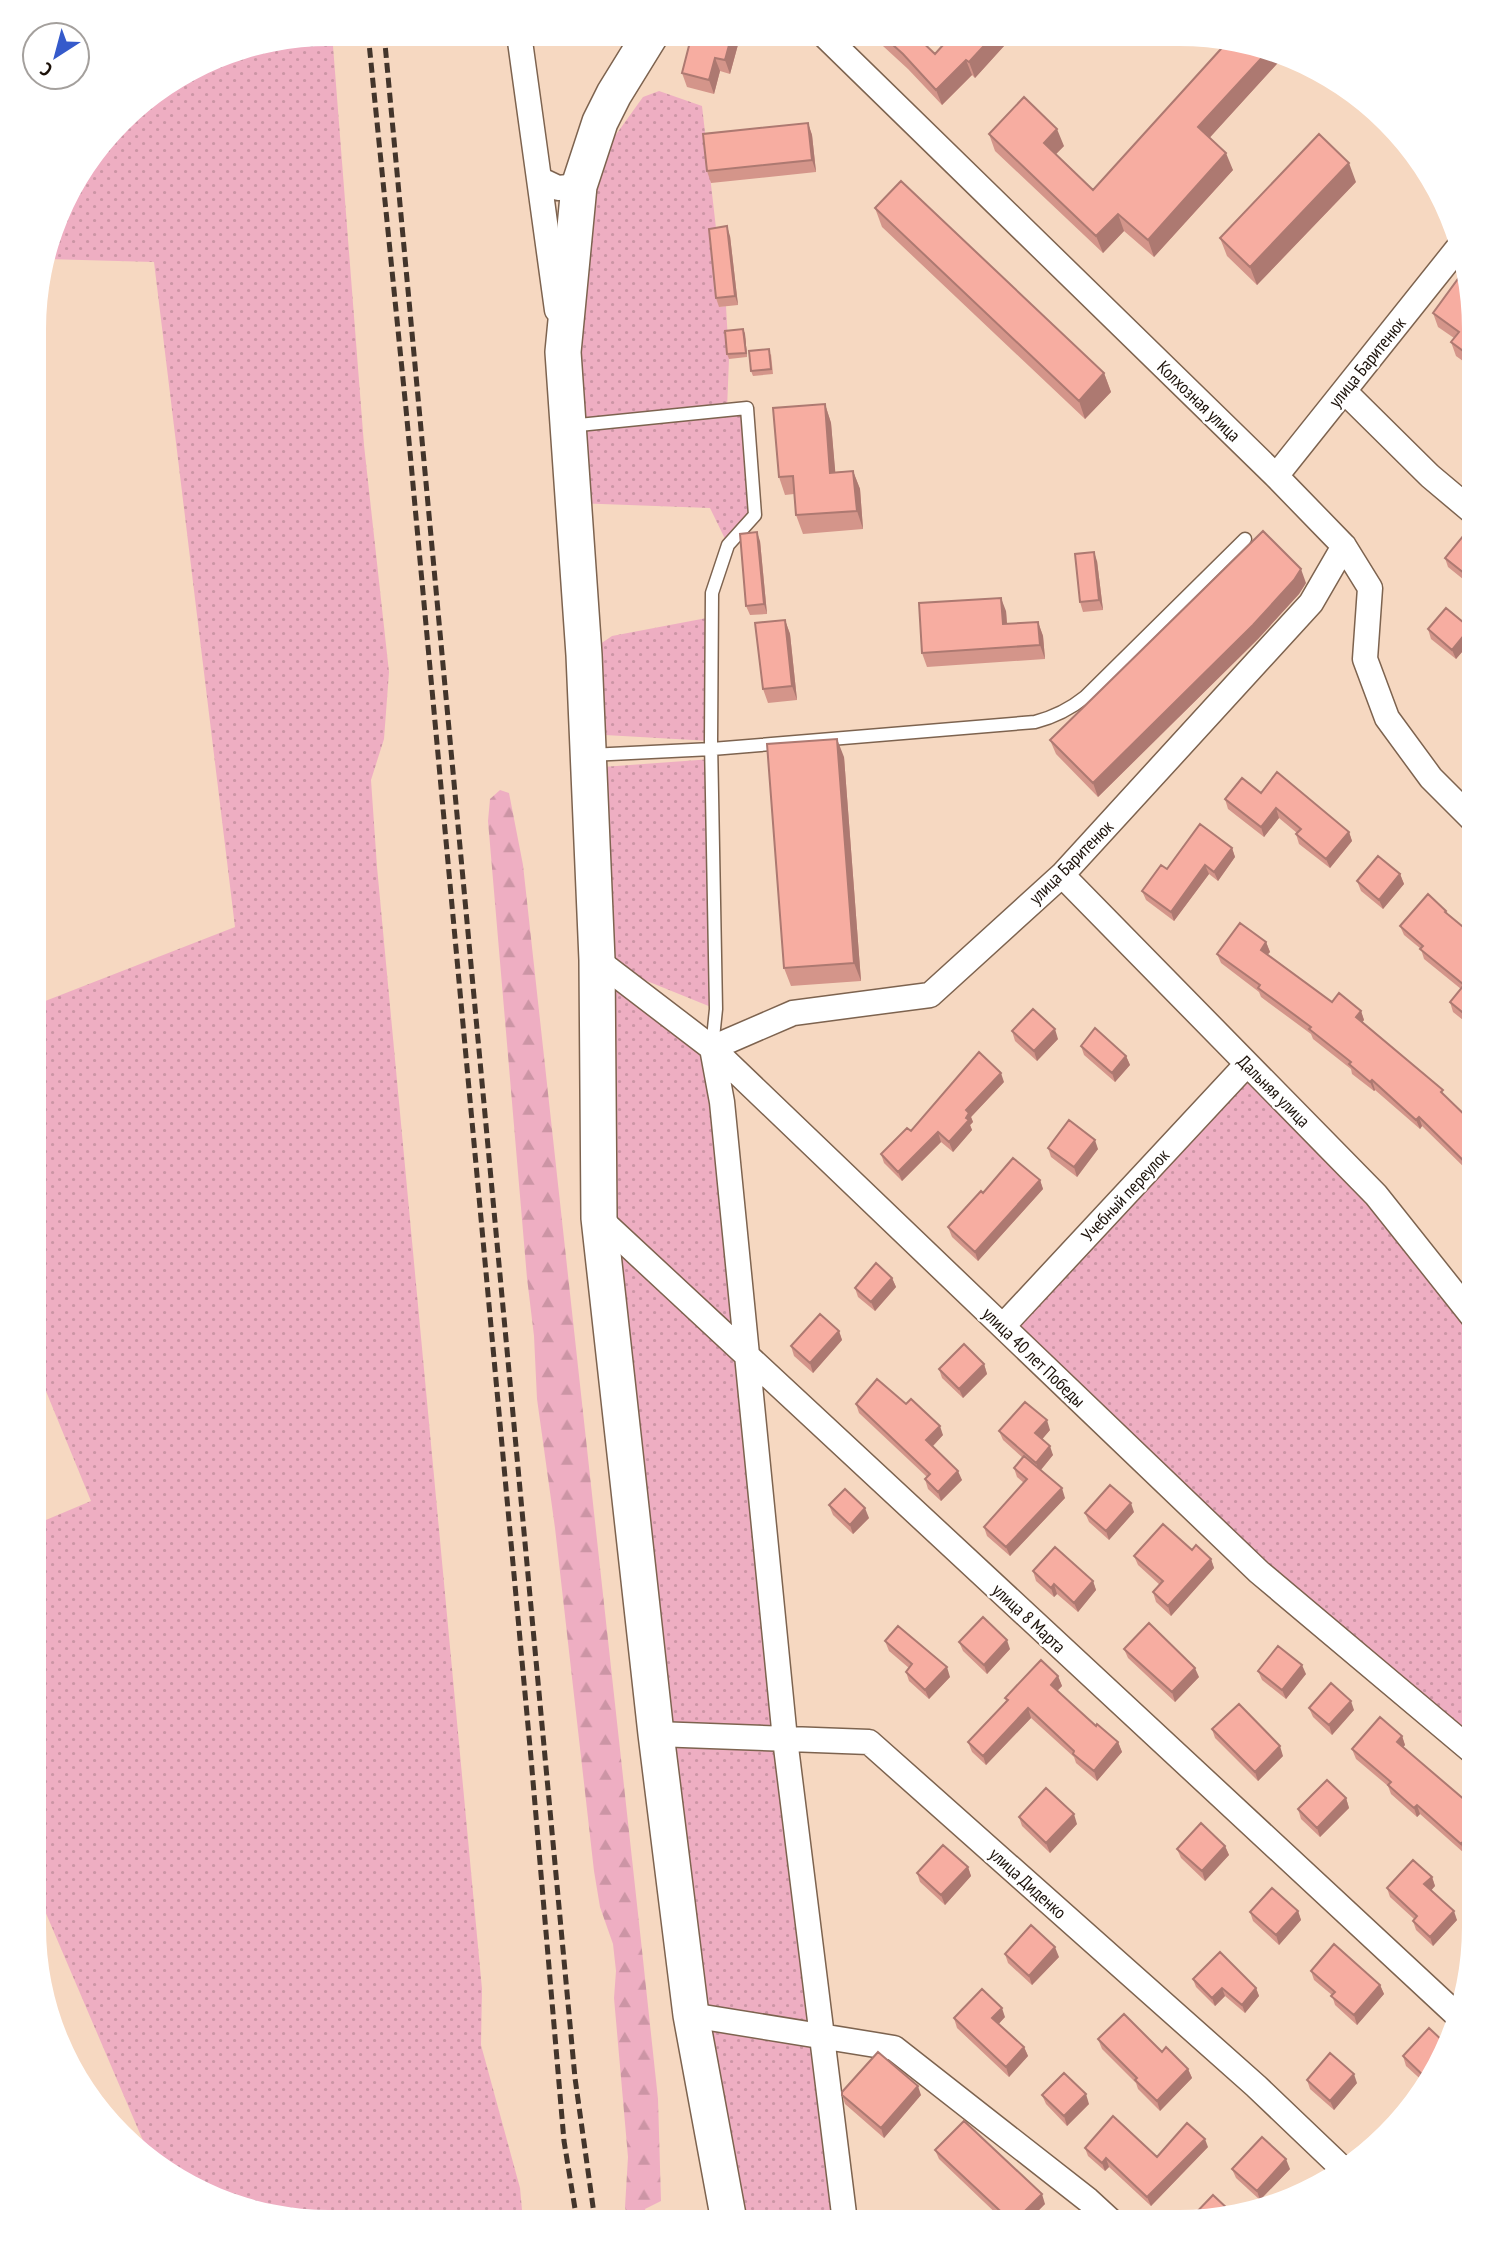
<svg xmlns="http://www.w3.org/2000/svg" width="1507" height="2256" font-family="'PT Sans Narrow',sans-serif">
  <defs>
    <pattern id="grass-dots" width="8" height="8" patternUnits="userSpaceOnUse" patternTransform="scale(1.75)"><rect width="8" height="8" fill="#eeaec2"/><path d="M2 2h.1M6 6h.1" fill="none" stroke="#cc95a5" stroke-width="1.8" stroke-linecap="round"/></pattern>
    <pattern id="forest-firs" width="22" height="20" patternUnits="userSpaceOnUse" patternTransform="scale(1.75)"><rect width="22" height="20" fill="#eeaec2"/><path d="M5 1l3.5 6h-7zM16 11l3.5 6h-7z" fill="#cc95a5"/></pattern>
  </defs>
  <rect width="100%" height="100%" fill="#f6d8c1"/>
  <path fill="url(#grass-dots)" d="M332,33L364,445L389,672L384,739L371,780L377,867L482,1989L481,2045L520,2188L523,2221L291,2220L216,2200L153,2164L33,1883L34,1525L91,1501L34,1362L35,1005L235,927L154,262L46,259L73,181L134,106L233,49Z
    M659,91L702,106L717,237L719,307L726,306L729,359L727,409L747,408L755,515L728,545L710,508L574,503L579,186L643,97Z
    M712,617L711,741L587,734L584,655L612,636Z
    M712,759L716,1009L600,962L712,1048L845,2222L729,2221L599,1218L589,768Z
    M1247,1064L1473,1317V1752L1003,1326Z"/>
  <path fill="url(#forest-firs)" d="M500,790L509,793L523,865L641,1941L658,2099L661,2201L645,2209L649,2221H628L625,2207L628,2157L614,1998L616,1971L613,1944L600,1907L594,1871L555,1528L537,1399L534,1336L527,1278L488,821L490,799Z"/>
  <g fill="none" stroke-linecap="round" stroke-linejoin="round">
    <defs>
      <path id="lane" d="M569,426L747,408L755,515L728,545L712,593L711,741L716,1009L712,1048
        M590,755L712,749L1035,722C1054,717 1069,710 1085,697L1245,539
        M34,1481L36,1486"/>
      <path id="street" d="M519,34L539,179L558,188L579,186
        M824,35L1276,476L1344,546L1370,588L1365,659L1387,718L1431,778L1474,821
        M539,179L557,310
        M1344,391L1430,476L1474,513
        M1276,476L1458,248
        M1062,875L1376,1195L1473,1317
        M597,960L712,1048L1259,1572L1473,1752
        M599,1218L1459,2017
        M1003,1326L1247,1064
        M656,1734L869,1742L1256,2086L1344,2170
        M691,2015L894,2048L1088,2200L1113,2223
        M845,2222L785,1739L722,1102L712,1048L793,1013L930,995L1062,875L1311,603L1344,546"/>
      <path id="secondary" d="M651,34L614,94L600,122L579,186L563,352L584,655L597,960L599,1218L656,1734L691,2015L729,2221"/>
    </defs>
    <use href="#lane" stroke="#7d634f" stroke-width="15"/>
    <use href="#street" stroke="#7d634f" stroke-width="27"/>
    <use href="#secondary" stroke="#7d634f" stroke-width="38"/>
    <use href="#lane" stroke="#fff" stroke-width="12"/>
    <use href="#street" stroke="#fff" stroke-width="24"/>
    <use href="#secondary" stroke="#fff" stroke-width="35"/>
    <path stroke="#43352b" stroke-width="5" stroke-dasharray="10 5" stroke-linecap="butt" d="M368,33L406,409L531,1758L564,2141L577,2221
      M384,33L575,2078L595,2221"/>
  </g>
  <path fill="#d4958a" d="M871,35H915L935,54L952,35H1014L975,78L972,75L942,105L908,69Z
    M1221,37L1286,54L1209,138L1233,170L1154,257L1124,231L1103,253L995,151L989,134L1064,146L1056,154L1093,190L1227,43Z
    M739,41L730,74L720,71L714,94L687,87L682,73Z
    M808,123L812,135L816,172L711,183L707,171Z
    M1356,182L1257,285L1227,256L1220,238Z
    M875,208L1104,373L1111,392L1085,419L882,227Z
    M730,236L738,305L719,307L716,298Z
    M1433,313L1474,329V369L1456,356L1451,342L1454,338L1438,327Z
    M743,329L745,334L747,357L729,359L727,354Z
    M771,354L773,374L753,376L751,371Z
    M825,404L831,423L835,472L853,471L860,489L863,529L803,534L796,515L794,494L785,495L779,477Z
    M1474,534V588L1448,567L1445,558Z
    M760,541L767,614L750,615L746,606Z
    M1097,561L1103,610L1083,612L1080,602Z
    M1306,583L1299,594L1258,639L1098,797L1056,754L1050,740Z
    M1006,611L1007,624L1038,622L1043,636L1045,659L927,667L922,653Z
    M785,620L790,634L797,700L768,703L763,689Z
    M1428,629L1474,637V638L1456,659L1431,639Z
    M844,757L861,981L791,986L784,968Z
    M1261,793L1349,832L1352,841L1330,868L1299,844L1296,834L1297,833L1279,818L1264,837L1228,809L1225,799Z
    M1232,848L1235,857L1218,881L1209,874L1174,921L1146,900L1142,891L1167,869Z
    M1400,874L1404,884L1383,909L1361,891L1357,881Z
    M1446,911L1448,914L1474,936L1473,1028L1453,1012L1450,1002L1461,989L1424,959L1421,949L1404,935L1400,926Z
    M1266,942L1270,952L1267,954L1332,1002L1361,1011L1364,1020L1362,1022L1473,1123V1176L1422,1126L1420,1129L1375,1090L1374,1091L1352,1074L1351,1069L1313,1039L1311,1034L1261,997L1259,992L1221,963L1217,954Z
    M1012,1031L1058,1039L1037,1061L1015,1041Z
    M1081,1046L1126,1056L1130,1065L1115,1082L1084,1055Z
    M1004,1082L971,1117L973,1122L970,1125L972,1130L953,1152L941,1142L902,1181L884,1163L881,1154L911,1131Z
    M1048,1148L1098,1149L1077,1177L1051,1157Z
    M1040,1180L1043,1189L978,1261L952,1237L948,1227L983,1193Z
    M892,1278L896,1287L875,1311L858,1297L855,1288Z
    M839,1331L842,1340L813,1373L794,1356L791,1346Z
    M984,1364L987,1374L963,1398L942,1378L939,1369Z
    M856,1404L943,1435L933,1446L962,1480L941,1501L928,1489L925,1479L927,1477L859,1413Z
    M1050,1430L1042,1439L1053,1455L1041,1470L1065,1498L1010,1556L987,1536L984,1527L1024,1483L1017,1477L1014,1468L1023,1458L1003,1440L999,1431Z
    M829,1505L869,1518L853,1534L833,1515Z
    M1134,1512L1109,1540L1089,1522L1085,1513Z
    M1192,1550L1211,1559L1214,1568L1171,1616L1156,1602L1153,1592L1160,1585L1138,1565L1134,1556Z
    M1033,1571L1093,1581L1096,1590L1078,1612L1057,1594L1054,1597L1036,1581Z
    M885,1641L950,1677L929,1699L909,1681L906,1672L909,1668L889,1651Z
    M959,1642L1010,1649L987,1674L963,1651Z
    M1124,1649L1199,1677L1175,1702L1128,1658Z
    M1258,1671L1306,1674L1286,1699L1262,1680Z
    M1058,1676L1062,1686L1057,1691L1096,1726L1118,1742L1122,1752L1097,1781L1076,1763L1074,1757L1031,1718L986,1765L972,1752L968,1742L1006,1701L1005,1698Z
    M1309,1708L1354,1710L1332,1735L1313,1717Z
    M1212,1729L1283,1756L1258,1781L1215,1738Z
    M1402,1736L1405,1745L1403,1747L1473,1807V1843L1464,1853L1420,1814L1417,1817L1391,1794L1388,1786L1356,1759L1352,1749Z
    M1346,1798L1349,1808L1320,1837L1301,1819L1298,1809Z
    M1019,1817L1077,1824L1050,1853L1022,1826Z
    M1225,1846L1229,1855L1205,1881L1181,1858L1177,1849Z
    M968,1867L971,1876L945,1905L920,1882L917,1873Z
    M1432,1877L1435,1886L1431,1890L1457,1920L1433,1946L1416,1930L1413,1921L1414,1919L1390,1897L1387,1888Z
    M1298,1911L1301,1920L1279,1945L1253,1921L1250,1912Z
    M1005,1954L1059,1957L1032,1985L1008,1963Z
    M1311,1971L1380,1985L1384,1994L1357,2025L1335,2005L1332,1995L1314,1980Z
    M1193,1979L1256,1988L1259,1996L1245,2013L1225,1996L1215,2006L1196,1987Z
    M1005,2017L998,2024L1024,2047L1028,2056L1009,2077L957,2028L954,2018Z
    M1098,2039L1162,2052L1188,2069L1192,2078L1160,2111L1138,2089L1136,2083L1102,2049Z
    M1447,2045L1427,2085L1406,2066L1403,2056Z
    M1307,2080L1357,2083L1334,2110L1310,2089Z
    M842,2095H921L884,2138L845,2104Z
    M1042,2095L1089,2104L1067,2126L1046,2104Z
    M1208,2147L1151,2206L1109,2167L1105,2171L1088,2156L1085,2148L1157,2157Z
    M935,2150L1045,2204L1027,2222H1005L939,2159Z
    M1232,2169H1290L1260,2200L1236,2178Z"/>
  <path fill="#ad7971" d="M732,34H736L739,41L730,74L725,60Z
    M994,35H1014L975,78L969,62Z
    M1269,50L1286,54L1204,144L1198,127Z
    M715,58L720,71L714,94L709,80Z
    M966,60L972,75L942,105L936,90Z
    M808,123L812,135L816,172L812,160Z
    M1057,129L1064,146L1050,160L1044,143Z
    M1226,153L1233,170L1154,257L1148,240Z
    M1349,163L1356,182L1257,285L1250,267Z
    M1118,214L1124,231L1103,253L1096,236Z
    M727,226L730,236L738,305L735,296Z
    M743,329L745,334L747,357L746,353Z
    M1104,373L1111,392L1085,419L1079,401Z
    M825,404L831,423L837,491L830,473Z
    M853,471L860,489L863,529L857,511Z
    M757,532L760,541L767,614L764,604Z
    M1094,552L1097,561L1103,610L1099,600Z
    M1301,569L1306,583L1299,594L1258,639L1098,797L1093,783Z
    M1001,598L1006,611L1008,638L1003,624Z
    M785,620L790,634L797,700L792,686Z
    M1038,622L1043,636L1045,659L1040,645Z
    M1470,628L1474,638L1456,659L1452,650Z
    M837,739L844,757L861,981L854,963Z
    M1276,808L1279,818L1264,837L1261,827Z
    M1349,832L1352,841L1330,868L1326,859Z
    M1232,848L1235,857L1218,881L1214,872Z
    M1205,865L1209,874L1174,921L1171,912Z
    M1400,874L1404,884L1383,909L1379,900Z
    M1266,942L1270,952L1264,959L1261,950Z
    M1361,1011L1364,1020L1359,1026L1356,1017Z
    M1055,1029L1058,1039L1037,1061L1034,1051Z
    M1126,1056L1130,1065L1115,1082L1112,1073Z
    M1001,1073L1004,1082L971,1117L973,1122L970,1125L972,1130L953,1152L949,1142L966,1118V1110Z
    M1372,1080L1375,1090L1374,1091L1370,1082Z
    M1419,1117L1422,1126L1420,1129L1416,1120Z
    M938,1132L941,1142L902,1181L898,1172Z
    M1095,1140L1098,1149L1077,1177L1074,1167Z
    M1040,1180L1043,1189L978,1261L975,1252Z
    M892,1278L896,1287L875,1311L871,1302Z
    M839,1331L842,1340L813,1373L810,1363Z
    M984,1364L987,1374L963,1398L959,1389Z
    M1047,1420L1050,1430L1039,1443L1035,1433Z
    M940,1426L943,1435L930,1449L926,1440Z
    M1050,1446L1053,1455L1039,1472L1036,1463Z
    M958,1471L962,1480L941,1501L938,1492Z
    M1062,1488L1065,1498L1010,1556L1006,1547Z
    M1131,1503L1134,1512L1109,1540L1106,1531Z
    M865,1508L869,1518L853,1534L850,1525Z
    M1211,1559L1214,1568L1171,1616L1168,1606Z
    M1093,1581L1096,1590L1078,1612L1074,1603Z
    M1054,1584L1057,1594L1054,1597L1051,1588Z
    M1007,1640L1010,1649L987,1674L984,1665Z
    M1302,1665L1306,1674L1286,1699L1282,1690Z
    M947,1667L950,1677L929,1699L925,1690Z
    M1195,1668L1199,1677L1175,1702L1172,1692Z
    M1058,1676L1062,1686L1054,1694L1051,1685Z
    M1351,1701L1354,1710L1332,1735L1329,1725Z
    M1028,1708L1031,1718L986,1765L983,1756Z
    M1402,1736L1405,1745L1400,1751L1397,1742Z
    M1118,1742L1122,1752L1097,1781L1094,1771Z
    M1280,1746L1283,1756L1258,1781L1255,1772Z
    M1346,1798L1349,1808L1320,1837L1317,1828Z
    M1417,1805L1420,1814L1417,1817L1414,1808Z
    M1074,1814L1077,1824L1050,1853L1046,1843Z
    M1473,1830V1843L1464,1853L1461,1844Z
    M1225,1846L1229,1855L1205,1881L1202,1871Z
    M968,1867L971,1876L945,1905L941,1895Z
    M1432,1877L1435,1886L1428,1894L1424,1884Z
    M1298,1911L1301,1920L1279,1945L1276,1935Z
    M1454,1911L1457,1920L1433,1946L1430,1937Z
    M1055,1947L1059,1957L1032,1985L1029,1976Z
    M1380,1985L1384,1994L1357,2025L1354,2015Z
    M1222,1988L1225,1996L1215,2006L1212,1998Z
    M1256,1988L1259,1996L1245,2013L1242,2005Z
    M1002,2008L1005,2017L995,2028L992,2018Z
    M1024,2047L1028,2056L1009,2077L1006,2067Z
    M1188,2069L1192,2078L1160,2111L1157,2101Z
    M1354,2074L1357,2083L1334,2110L1330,2101Z
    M918,2086L921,2095L884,2138L881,2128Z
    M1086,2094L1089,2104L1067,2126L1064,2116Z
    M1205,2139L1208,2147L1151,2206L1147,2197Z
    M1106,2158L1109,2167L1105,2171L1102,2163Z
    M1286,2159L1290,2169L1260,2200L1257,2191Z
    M1042,2194L1045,2204L1027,2222H1014Z"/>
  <path fill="#f7ada1" stroke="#ad7971" stroke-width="2" d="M692,34H732L725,60L715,58L709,80L682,73Z
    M882,35H915L935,54L952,35H994L969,62L966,60L936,90L903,54Z
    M1230,39L1269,50L1198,127L1226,153L1148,240L1118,214L1096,236L989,134L1024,97L1057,129L1044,143L1093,190Z
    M808,123L812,160L707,171L703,134Z
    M1319,134L1349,163L1250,267L1220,238Z
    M901,181L1104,373L1079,401L875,208Z
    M727,226L735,296L716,298L709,229Z
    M1463,272L1474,329V359L1451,342L1459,332L1433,313Z
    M743,329L746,353L727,354L725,331Z
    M769,349L771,369L751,371L749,351Z
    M825,404L830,473L853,471L857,511L796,515L793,476L779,477L773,408Z
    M1468,530L1474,534V581L1445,558Z
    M1263,531L1301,569L1294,580L1253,625L1093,783L1050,740Z
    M757,532L764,604L746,606L740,534Z
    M1094,552L1099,600L1080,602L1075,554Z
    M1001,598L1003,624L1038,622L1040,645L922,653L919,603Z
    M1446,608L1470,628L1452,650L1428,629Z
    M785,620L792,686L763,689L755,623Z
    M837,739L854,963L784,968L767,744Z
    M1277,772L1349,832L1326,859L1296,834L1301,829L1276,808L1261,827L1225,799L1242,778L1261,793Z
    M1200,824L1232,848L1214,872L1205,865L1171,912L1142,891L1161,865L1167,869Z
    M1378,856L1400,874L1379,900L1357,881Z
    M1428,894L1446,911L1445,912L1474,936L1473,1021L1450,1002L1464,985L1420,949L1423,946L1400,926Z
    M1240,923L1266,942L1261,950L1332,1002L1339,993L1361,1011L1356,1017L1443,1090L1441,1092L1473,1123V1170L1419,1117L1416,1120L1372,1080L1370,1082L1349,1064L1351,1062L1309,1029L1311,1027L1258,988L1260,985L1217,954Z
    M1033,1009L1055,1029L1034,1051L1012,1031Z
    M1095,1028L1126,1056L1112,1073L1081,1046Z
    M979,1052L1001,1073L966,1110L969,1113L966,1118L969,1120L949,1142L938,1132L898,1172L881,1154L907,1128L911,1131Z
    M1069,1120L1095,1140L1074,1167L1048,1148Z
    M1013,1158L1040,1180L975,1252L948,1227L981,1191L983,1193Z
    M876,1263L892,1278L871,1302L855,1288Z
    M820,1314L839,1331L810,1363L791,1346Z
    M964,1344L984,1364L959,1389L939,1369Z
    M877,1379L906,1404L911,1399L940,1426L926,1440L958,1471L938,1492L925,1479L930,1474L856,1404Z
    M1025,1402L1047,1420L1035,1433L1050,1446L1036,1463L999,1431Z
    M1024,1456L1062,1488L1006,1547L984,1527L1027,1479L1014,1468Z
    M1110,1485L1131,1503L1106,1531L1085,1513Z
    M845,1489L865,1508L850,1525L829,1505Z
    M1163,1524L1192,1550L1196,1545L1211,1559L1168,1606L1153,1592L1163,1581L1134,1556Z
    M1055,1547L1093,1581L1074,1603L1054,1584L1051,1588L1033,1571Z
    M983,1617L1007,1640L984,1665L959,1642Z
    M1149,1623L1195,1668L1172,1692L1124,1649Z
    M898,1626L947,1667L925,1690L906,1672L912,1664L885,1641Z
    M1278,1646L1302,1665L1282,1690L1258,1671Z
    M1041,1660L1058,1676L1051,1685L1096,1726L1097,1724L1118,1742L1094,1771L1073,1754L1074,1751L1028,1708L983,1756L968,1742L1008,1700L1005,1698Z
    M1331,1683L1351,1701L1329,1725L1309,1708Z
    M1239,1704L1280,1746L1255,1772L1212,1729Z
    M1380,1717L1402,1736L1397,1742L1473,1807V1830L1461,1844L1417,1805L1414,1808L1388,1785L1391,1782L1352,1749Z
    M1327,1780L1346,1798L1317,1828L1298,1809Z
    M1046,1788L1074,1814L1046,1843L1019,1817Z
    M1201,1823L1225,1846L1202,1871L1177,1849Z
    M943,1845L968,1867L941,1895L917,1873Z
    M1413,1860L1432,1877L1424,1884L1454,1911L1430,1937L1413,1921L1417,1916L1387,1888Z
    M1272,1888L1298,1911L1276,1935L1250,1912Z
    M1031,1925L1055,1947L1029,1976L1005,1954Z
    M1334,1944L1380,1985L1354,2015L1331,1996L1335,1992L1311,1971Z
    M1220,1952L1256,1988L1242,2005L1222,1988L1212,1998L1193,1979Z
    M982,1989L1002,2008L992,2018L1024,2047L1006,2067L954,2018Z
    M1124,2014L1162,2052L1166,2047L1188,2069L1157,2101L1135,2080L1137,2078L1098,2039Z
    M1429,2028L1447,2045L1429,2081L1403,2056Z
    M878,2052L918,2086L881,2128L842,2095V2092Z
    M1330,2053L1354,2074L1330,2101L1307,2080Z
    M1064,2073L1086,2094L1064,2116L1042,2095Z
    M1113,2116L1157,2157L1187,2123L1205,2139L1147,2197L1106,2158L1102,2163L1085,2148Z
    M964,2121L1042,2194L1014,2222H1012L935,2150Z
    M1262,2137L1286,2159L1257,2191L1232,2169Z
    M1213,2195L1231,2212L1188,2221Z"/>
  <g text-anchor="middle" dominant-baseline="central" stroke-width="5" stroke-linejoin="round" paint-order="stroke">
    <g font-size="18" fill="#1c120a" stroke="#fff">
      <text transform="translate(1367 362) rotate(-51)">улица Баритенюк</text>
      <text transform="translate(1199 401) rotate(44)">Колхозная улица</text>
      <text transform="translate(1071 862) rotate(-45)">улица Баритенюк</text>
      <text transform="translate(1274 1091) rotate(45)">Дальняя улица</text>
      <text transform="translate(1125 1195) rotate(-47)">Учебный переулок</text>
      <text transform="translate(1034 1357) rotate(44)">улица 40 лет Победы</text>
      <text transform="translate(1029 1618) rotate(43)">улица 8 Марта</text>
      <text transform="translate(1028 1883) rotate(42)">улица Диденко</text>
    </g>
  </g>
  <path d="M0 0H1507V2256H0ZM329 46H1179A283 283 0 0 1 1462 329V1927A283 283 0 0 1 1179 2210H329A283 283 0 0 1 46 1927V329A283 283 0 0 1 329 46Z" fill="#fff" fill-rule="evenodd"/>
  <g transform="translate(56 56) rotate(216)"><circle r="33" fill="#ffffff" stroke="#a4a09d" stroke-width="2"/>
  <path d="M0-5L12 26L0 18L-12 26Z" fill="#355acb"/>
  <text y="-10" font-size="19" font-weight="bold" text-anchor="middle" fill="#1c120a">С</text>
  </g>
</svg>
